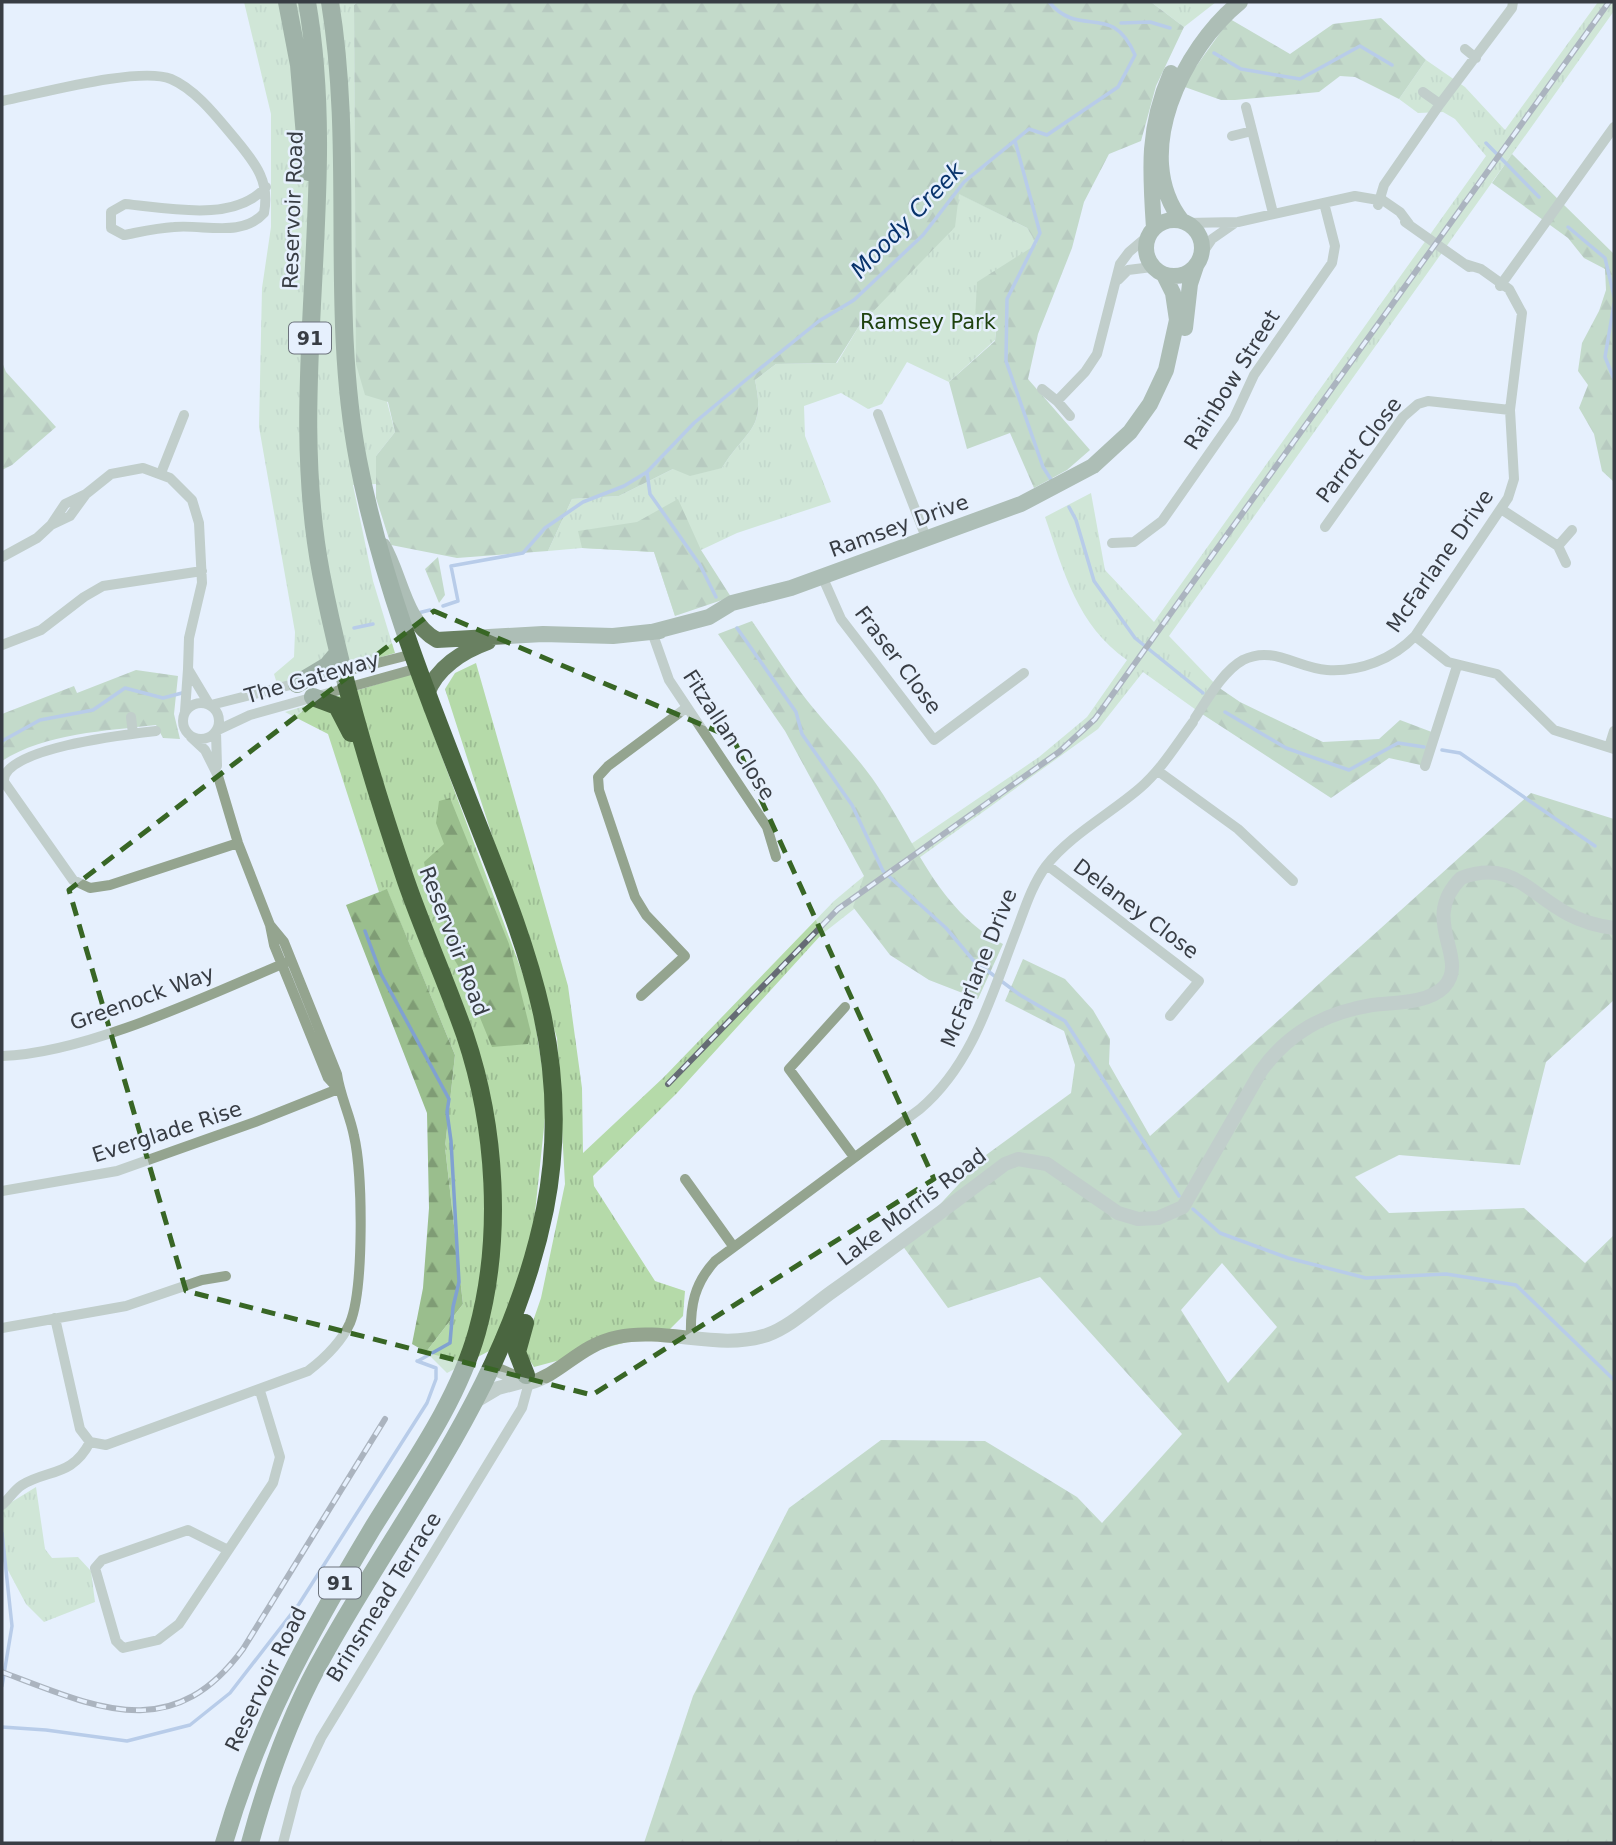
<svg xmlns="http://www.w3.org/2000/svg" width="1616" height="1845" font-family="'DejaVu Sans',sans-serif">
  <defs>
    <pattern id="grass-tufts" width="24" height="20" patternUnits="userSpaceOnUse" patternTransform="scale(1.75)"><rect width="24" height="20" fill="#b5daa9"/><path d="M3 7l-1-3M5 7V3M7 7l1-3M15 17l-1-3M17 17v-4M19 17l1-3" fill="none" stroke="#9cbc93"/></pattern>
    <pattern id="forest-firs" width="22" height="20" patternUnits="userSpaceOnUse" patternTransform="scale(1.75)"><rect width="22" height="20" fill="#9abe8d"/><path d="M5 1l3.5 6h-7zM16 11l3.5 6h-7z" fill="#7f9c75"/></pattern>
  </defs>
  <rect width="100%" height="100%" fill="#e6f0fd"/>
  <path fill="url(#grass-tufts)" d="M244,2H358L354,5L356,284L395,432L376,456V484L353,485L373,581L395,653L278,687L274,674L294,657L295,632L259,427L262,288L271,227V114Z
    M1151,2H1216L1184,27Z
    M1598,2H1614V11L1169,636L1218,687L1199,712L1143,672L1098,729L919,858L821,935L677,1093L593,1176L594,1186L655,1281L685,1291L683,1316L668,1331L534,1367L523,1350L541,1298L565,1184L557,1038L445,689L455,673L476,663L568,986L582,1088L583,1153L664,1077L834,901L864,876L1039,757L1087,717L1127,660C1077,625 1064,572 1045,517L1091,493L1105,570L1154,622L1486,156L1455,119L1443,112L1418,113L1399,99L1426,60L1465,87L1505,130Z
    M958,193L1027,228L1038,245L996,330L995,340L949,382L907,362L882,404L868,409L841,393L804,406L805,436L831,502L737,533L701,550L675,616L654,552L582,548L548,551L572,499L619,496L673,469L722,468C747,428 766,431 755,380L776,364L837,363L859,326Z
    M411,674L531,996L547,1099L532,1241L493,1349L447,1373L426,1352L463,1304L445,1147L455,1055L387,890L379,892L328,734L285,712Z
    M36,1487L45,1549L52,1558L78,1557L91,1571L95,1602L44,1622L26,1604L2,1559V1508Z"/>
  <path fill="url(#forest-firs)" fill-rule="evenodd" d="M358,2H1151L1184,27L1156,86L1141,141L1109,154L1084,202L1072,248L1038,334L1028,379L1090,450L1067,470L1034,488L1010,433L967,449L949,382L995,341L996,331L975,320L977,282L1037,244L1027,228L959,194L955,227L859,326L836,363L776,364L755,380C766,431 747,428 722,468L690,476L673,469L619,496L572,499L548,551L457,558L391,545L376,498V456L395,432L388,402L365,395L356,364L354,5Z
    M1381,18L1426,60L1399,99L1355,77L1340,76L1319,92L1235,100H1221L1182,86L1230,19L1290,54L1333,24Z
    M1512,154L1614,254V482L1602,471L1594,434L1579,408L1588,385L1578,371L1582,343L1599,311L1606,290L1605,269L1584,258L1568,238L1492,183Z
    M2,362L6,372L56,427L12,465L2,470Z
    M678,499L701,550L731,597L675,616L654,552L582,548L578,531L637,522Z
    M438,557L445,595L439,603L425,569Z
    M752,621C772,650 791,681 814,709C833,732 854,753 872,778C913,835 937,911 1003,944L978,999L929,980L890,955L853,907L864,876L785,731L718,634Z
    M136,670L178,676L174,714L180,739L163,738L156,725C106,731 45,733 2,761V714L74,686L77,693Z
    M1218,687L1240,702L1323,742L1379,739L1400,720L1437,734L1425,766L1389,758L1331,798L1199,712Z
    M1531,793L1614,819V1000L1546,1062L1520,1165L1399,1155L1355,1177L1389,1213L1524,1208L1585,1263L1614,1235V1843H644L693,1696L789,1508L881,1440L985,1441L1077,1497L1102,1523L1182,1434L1040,1277L948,1308L902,1245L986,1155L1071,1093L1075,1065L1064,1031L1005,1001L1023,959L1065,979L1093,1010L1110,1039L1109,1064L1150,1136ZM1222,1263L1277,1327L1228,1383L1181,1310Z
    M450,798L509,944L531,1033L528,1044L492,1047L460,969L446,946L444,918L428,884L424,862L444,844L436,823L439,801Z
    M387,889L455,1055L445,1147L463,1304L426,1352L412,1344L423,1288L429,1208L427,1113L346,905Z"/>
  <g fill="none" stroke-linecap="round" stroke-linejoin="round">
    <path stroke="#80a1d1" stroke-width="3.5" d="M1121,23L1150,22L1170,28
      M1214,53L1241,69L1300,79L1360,46L1392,65
      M1015,141L1040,233L1007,299L1006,361L1043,467L1052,481
      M1486,143L1539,197
      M1568,227L1605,258L1614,296
      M1614,304L1605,357L1614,379
      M1069,507L1076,520L1094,581L1135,638L1203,693
      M716,597L700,565L650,494L647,472L694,423L747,379L819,321L854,300L923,235L964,182L1029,129L1047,135L1118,87L1135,55C1111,0 1081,40 1049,2
      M443,606L458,601L451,566L523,553L545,528L583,502L624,486L647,472
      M418,613L430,610
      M354,628L373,624
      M737,628L796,712L802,734L852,805L883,871L946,928L973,960L1020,995L1065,1021L1179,1196
      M1225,712L1286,748L1349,770L1398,743L1424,747
      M2,741L40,720L93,710L125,688L163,698L182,693
      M1442,750L1460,753L1595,846
      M365,931L381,974L449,1099L447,1112L451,1141L459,1282L453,1307L450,1343L418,1361
      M1193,1209L1220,1233L1288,1258L1366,1278L1446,1274L1516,1285L1614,1380
      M2,1533L12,1626L2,1686
      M2,1727L46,1730L127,1741L190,1725L230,1693L299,1604L427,1403L436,1379V1368L417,1361"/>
    <path stroke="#94a48f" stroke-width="10" d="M1465,49L1476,58
      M2,101C39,94 139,66 171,79C197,90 219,120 237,141C256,164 270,182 264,213C242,238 204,224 174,227C157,228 140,232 124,235L111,228V212L125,204C168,208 234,223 266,187
      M1440,104L1512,8L1513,2
      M1246,107L1273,213
      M1232,136L1252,131
      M1378,205L1384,185L1440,104L1423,92
      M1405,222L1469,267
      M1187,223L1238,222L1355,196L1384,201L1400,212L1409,224
      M1201,255L1212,239L1235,223
      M1118,280L1128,270L1152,267
      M1500,286L1614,127
      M1042,389L1057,401
      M878,414L927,540
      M1070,416L1057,401L1085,372L1097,354L1120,264L1129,252L1149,235
      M161,473L184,415
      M1501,509L1558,546L1566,563
      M51,525L70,516L86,494
      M1325,527L1403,417L1418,404L1428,401L1510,410
      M1112,543L1134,542L1162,521L1234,418L1254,375L1332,263L1335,246L1324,203
      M1558,546L1572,530
      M2,557L37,538L51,525L65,504L86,494L111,474L143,468L170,478L192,500L199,523L202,583L189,638L188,669
      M822,576L841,619L934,740L1024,673
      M652,632L669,680L767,827L776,857
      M1415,636L1448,662L1497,674L1554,730L1614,749
      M2,645L41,630L84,597L103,586L202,571
      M183 721a18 18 0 1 1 36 0a18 18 0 1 1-36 0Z
      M211,705L413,654
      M185,711L188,669L209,704
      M131,717L133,734
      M1195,718C1207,700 1223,671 1243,660C1273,645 1297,668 1327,670C1360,672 1393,659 1415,636L1508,498L1514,479L1510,410L1522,313L1509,289L1481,269L1465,264
      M218,730L250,715L418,668
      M156,731C130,734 0,748 4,782L73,880L90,888L110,885L238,843
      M216,732L217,766
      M191,737L205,750L218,776L238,843L270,925L274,945L328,1078L338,1089
      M1609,747L1614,731
      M1425,766L1457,666
      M1158,771L1238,829L1293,881
      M1047,865L1199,981L1170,1016
      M641,996L685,956L646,915L635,897L599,790L598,777L608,766L686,708
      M845,1007L789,1069L854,1157
      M2,1056C85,1054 209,995 287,962
      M685,1179L733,1246
      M2,1191L117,1171L255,1122L338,1089
      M55,1318L80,1429L90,1442L106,1445L308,1371C325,1358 341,1343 350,1323C364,1289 363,1174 354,1136C350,1115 340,1096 337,1074L284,942L270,925
      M2,1328L126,1306L202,1280L226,1276
      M691,1337C690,1306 694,1284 715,1261L920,1109C974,1063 992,993 1017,929C1025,908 1032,885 1046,866C1070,835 1110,814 1140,788C1161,770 1176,745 1193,722
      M2,1505C9,1499 14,1490 22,1485C48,1469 72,1477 90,1442
      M228,1550L188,1530L102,1560L95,1568L116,1641L123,1648L158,1640L179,1624L273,1483L280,1457L260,1391
      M283,1843L297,1789L321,1738L522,1408L530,1379"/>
    <path stroke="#94a48f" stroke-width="14" d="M493,1368L529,1383C562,1374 579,1345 618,1337C666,1327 719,1351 767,1335C790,1327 813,1305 833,1291C891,1250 948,1207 1005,1164L1018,1159L1047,1164L1118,1213L1138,1219L1158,1218L1183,1207L1261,1071C1289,1032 1325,1013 1372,1005C1394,1002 1427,1004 1444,987C1471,958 1418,921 1461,878C1512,859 1529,894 1568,914C1583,922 1598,926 1614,928
      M476,1401L498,1388L521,1382"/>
    <path stroke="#698061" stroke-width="16" d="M1146 248a28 28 0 1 1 56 0a28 28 0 1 1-56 0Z
      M1182,221C1130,155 1183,48 1240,2
      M1154,228C1150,170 1147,128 1171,73
      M1185,328L1190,284L1196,266
      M383,546C401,577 404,622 437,640L543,634L613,636L660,631
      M652,632L709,617L732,603L791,588L1021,504L1093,466L1130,432L1150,404L1166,370L1177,320L1173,293L1164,275
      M427,694C436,668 463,651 488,642"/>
    <path stroke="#4a6640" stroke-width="18" d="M287,2L299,65L308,172
      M297,684L327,666L338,653
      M313,697L337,706L351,733
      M525,1323L517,1352L526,1375
      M224,1843C259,1723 308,1636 372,1529C410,1467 457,1403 477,1332C503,1238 496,1127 465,1035C447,983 424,933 406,881C372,781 341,677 321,573C285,383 340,191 307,2
      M250,1843C268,1777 291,1712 325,1653C409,1503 510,1382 545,1209C576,1052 521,935 466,794C423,685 380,575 358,460C329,309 355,153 330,2"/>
    <defs>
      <path id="rail" d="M668,1084L838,909L1059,752L1095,719L1609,2
        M2,1672C94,1706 171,1747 243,1649L385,1419"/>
    </defs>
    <use href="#rail" stroke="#656b74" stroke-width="6"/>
    <use href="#rail" stroke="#e6f0fd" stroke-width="3.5" stroke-dasharray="10" stroke-linecap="butt"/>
  </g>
  <path d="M0 0H1616V1845H0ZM434,611L733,738L934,1179L592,1395L186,1291L69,890Z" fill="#e6f0fd" fill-opacity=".55" fill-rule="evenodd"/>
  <path fill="none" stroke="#386625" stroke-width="5" stroke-dasharray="14 9" stroke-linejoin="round" d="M434,611L733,738L934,1179L592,1395L186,1291L69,890Z"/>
  <g text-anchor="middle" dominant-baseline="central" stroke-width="5" stroke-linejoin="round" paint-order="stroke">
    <g fill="#e6f0fd" stroke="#6c737c" stroke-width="2">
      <rect x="289" y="322.5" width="42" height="31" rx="5"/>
      <rect x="319" y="1567.5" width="42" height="31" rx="5"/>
    </g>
    <g font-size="19" font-weight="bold" fill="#383d44">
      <text x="310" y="338">91</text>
      <text x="340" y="1583">91</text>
    </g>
    <g font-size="21" fill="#383d44" stroke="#e6f0fd">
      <text transform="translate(293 210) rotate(-88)">Reservoir Road</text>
      <text transform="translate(1232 380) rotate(-58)">Rainbow Street</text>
      <text transform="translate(1359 450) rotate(-53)">Parrot Close</text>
      <text transform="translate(899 526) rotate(-20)">Ramsey Drive</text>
      <text transform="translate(1440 561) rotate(-55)">McFarlane Drive</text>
      <text transform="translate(898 660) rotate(53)">Fraser Close</text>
      <text transform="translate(312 678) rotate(-16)">The Gateway</text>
      <text transform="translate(729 735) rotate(57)">Fitzallan Close</text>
      <text transform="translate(1136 909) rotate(37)">Delaney Close</text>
      <text transform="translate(454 941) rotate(69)">Reservoir Road</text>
      <text transform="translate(979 968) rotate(-68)">McFarlane Drive</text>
      <text transform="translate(142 998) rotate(-20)">Greenock Way</text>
      <text transform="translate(167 1132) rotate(-18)">Everglade Rise</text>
      <text transform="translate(912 1207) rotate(-37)">Lake Morris Road</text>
      <text transform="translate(384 1597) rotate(-58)">Brinsmead Terrace</text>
      <text transform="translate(266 1679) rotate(-64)">Reservoir Road</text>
    </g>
    <g font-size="21" fill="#1f420f" stroke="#e6f0fd">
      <text x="928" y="322">Ramsey Park</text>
    </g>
    <g font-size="23" font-style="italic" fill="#08336c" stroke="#e6f0fd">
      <text transform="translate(907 220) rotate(-46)">Moody Creek</text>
    </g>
  </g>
  <rect width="1616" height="1845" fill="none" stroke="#383d44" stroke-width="7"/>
</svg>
